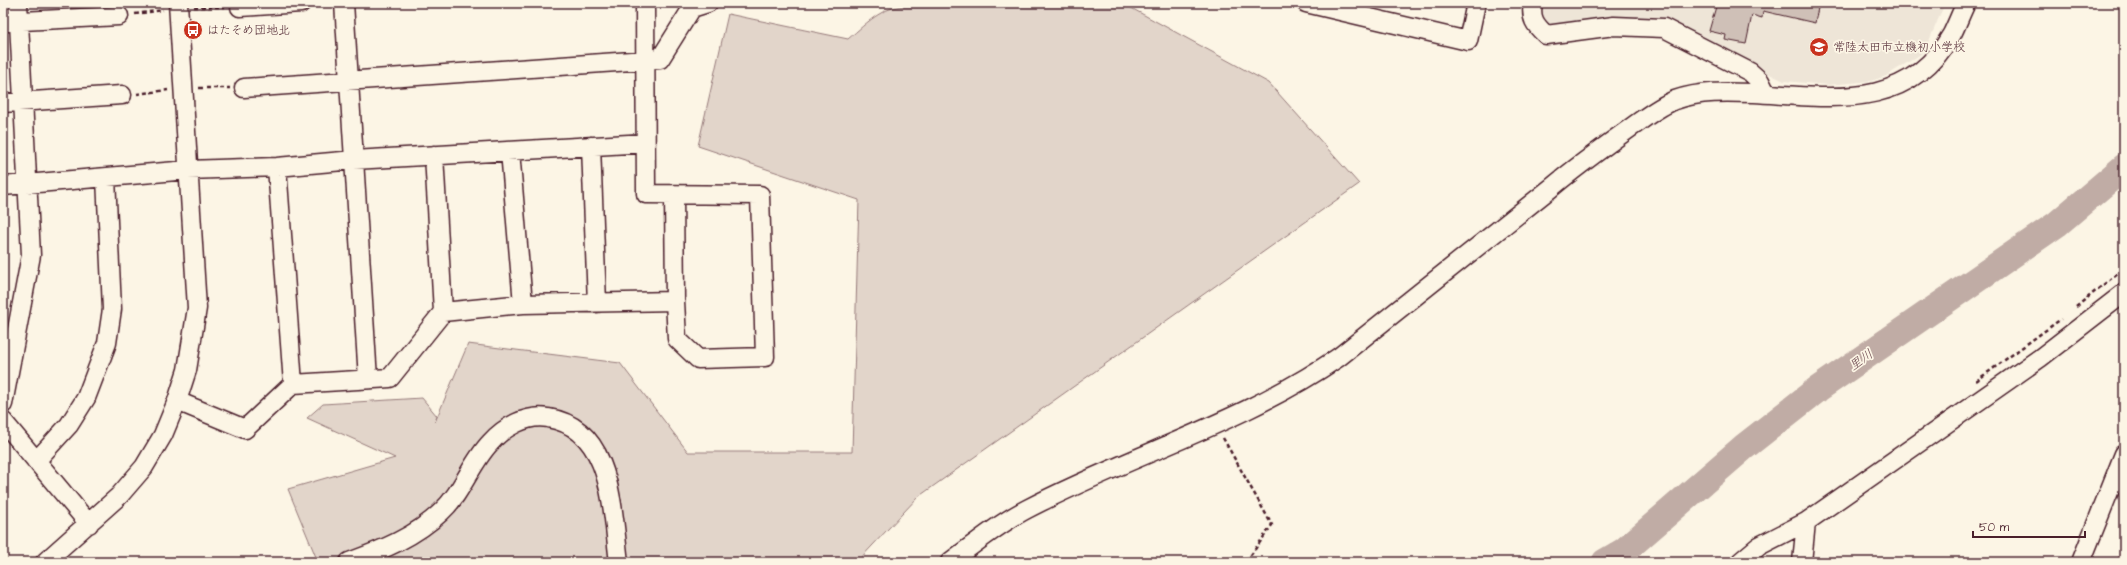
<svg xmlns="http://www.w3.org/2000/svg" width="2127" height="565" font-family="'Architects Daughter','Klee One',sans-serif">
  <rect width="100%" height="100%" fill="#fcf5e5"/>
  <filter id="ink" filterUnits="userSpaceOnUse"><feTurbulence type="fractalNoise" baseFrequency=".025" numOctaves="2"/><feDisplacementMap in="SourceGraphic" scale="8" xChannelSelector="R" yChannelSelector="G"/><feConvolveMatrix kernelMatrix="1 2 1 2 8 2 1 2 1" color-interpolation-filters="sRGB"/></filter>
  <g filter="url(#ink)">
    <path fill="#eee5d7" d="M1542,3H1945L1929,41L1921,54L1886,76L1871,81L1828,85L1784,81L1664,23L1550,30L1540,18Z"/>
    <path fill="#e2d5ca" stroke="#967a7a" d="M1075,3H1122L1269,83L1359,184L918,497L857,562H318L288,489L395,458L307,418L323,404L422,398L437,416L435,422L468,344L620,363L688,452H852L859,200L698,146L728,14L848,39C868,22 886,2 914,7Z"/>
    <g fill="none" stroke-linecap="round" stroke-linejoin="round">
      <path stroke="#c0aca5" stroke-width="27" d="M1605,562L1624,551L1744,447L1818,389L2057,224L2124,167"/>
    </g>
    <path fill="#cfc0b7" stroke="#4a1f2b" d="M1717,3H1819L1815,23L1763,11L1762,18L1752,15L1746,44L1725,40L1726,35L1709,31Z"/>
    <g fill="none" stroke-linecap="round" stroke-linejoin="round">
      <defs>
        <path id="minor" d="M344,3L368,379
          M645,3L646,194L760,195L765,357L698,359L677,339L675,301L674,195
          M1306,3L1468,41L1476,3
          M1533,3C1530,18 1535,25 1546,35L1614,26L1664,28L1750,72L1760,81L1766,93
          M240,7L301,3
          M3,22L119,16
          M244,88L660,59L692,8L708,3
          M3,103L122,95
          M591,146L597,303
          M510,151L523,304
          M434,155L443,312
          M277,167L293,384
          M3,186L188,170L277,167L354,160L646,143
          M177,401L245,429L293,384L390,378L443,312L523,304L675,301
          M3,404L31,255L18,3
          M3,421L89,524
          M36,461L69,425L86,398L107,343L112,309L106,178
          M45,562L119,496L144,467L163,435L177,401L187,370L197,308L178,3
          M349,562C382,550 415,537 441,512C462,493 471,463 490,443C504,427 527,414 548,418C613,428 612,511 619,562
          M950,562C974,544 1000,523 1027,509C1130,455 1243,423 1339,357C1410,301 1480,244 1551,188C1577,166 1605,146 1633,126C1646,117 1660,106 1675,100C1700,91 1727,92 1754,93C1829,97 1907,113 1952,34C1957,24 1961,13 1966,3
          M1740,562L1759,546L1806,522L2040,358L2124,293
          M1802,562L1806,522
          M2081,562L2124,454"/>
      </defs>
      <use href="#minor" stroke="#4a1f2b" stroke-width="21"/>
      <path stroke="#4a1f2b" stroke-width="2.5" stroke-dasharray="4 3" stroke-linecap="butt" d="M194,7H225
        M135,14L163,10
        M199,88H230
        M137,94L168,90
        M2076,307L2124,268
        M1976,381L2061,319
        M1223,438L1272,525L1246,562
        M1719,562L1725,558"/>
      <use href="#minor" stroke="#fcf5e5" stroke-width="18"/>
    </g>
  </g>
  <defs>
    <symbol id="bus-disc" viewBox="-11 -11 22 22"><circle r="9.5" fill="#c8321e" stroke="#fcf5e5"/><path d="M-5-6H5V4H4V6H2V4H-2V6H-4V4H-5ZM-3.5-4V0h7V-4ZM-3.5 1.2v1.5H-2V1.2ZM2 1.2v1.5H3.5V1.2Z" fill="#fff"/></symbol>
    <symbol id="school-disc" viewBox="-11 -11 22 22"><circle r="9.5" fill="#c8321e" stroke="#fcf5e5"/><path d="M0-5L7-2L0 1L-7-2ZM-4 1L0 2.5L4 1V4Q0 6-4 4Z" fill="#fff"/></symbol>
  </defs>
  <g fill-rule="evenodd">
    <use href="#bus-disc" x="182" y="19" width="22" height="22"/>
    <use href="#school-disc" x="1808" y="36" width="22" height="22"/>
  </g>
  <g text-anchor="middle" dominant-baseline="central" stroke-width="3.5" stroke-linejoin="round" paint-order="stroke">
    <g font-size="12" fill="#4a1f2b" stroke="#fcf5e5" text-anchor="start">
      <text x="207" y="30">はたそめ団地北</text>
      <text x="1833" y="47">常陸太田市立機初小学校</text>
    </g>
    <g font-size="13" font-style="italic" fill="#6d4950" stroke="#fcf5e5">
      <text transform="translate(1861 360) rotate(-35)">里川</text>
    </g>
  </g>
  <rect width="2127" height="565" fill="none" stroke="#fcf5e5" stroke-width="16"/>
  <rect x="8" y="8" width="2111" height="549" fill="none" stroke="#4a1f2b" stroke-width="1.5" filter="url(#ink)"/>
  <path d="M1973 531v6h112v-6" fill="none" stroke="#4a1f2b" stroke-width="2"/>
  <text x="1979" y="531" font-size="12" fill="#4a1f2b" stroke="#fcf5e5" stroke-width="3" paint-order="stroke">50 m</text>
</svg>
